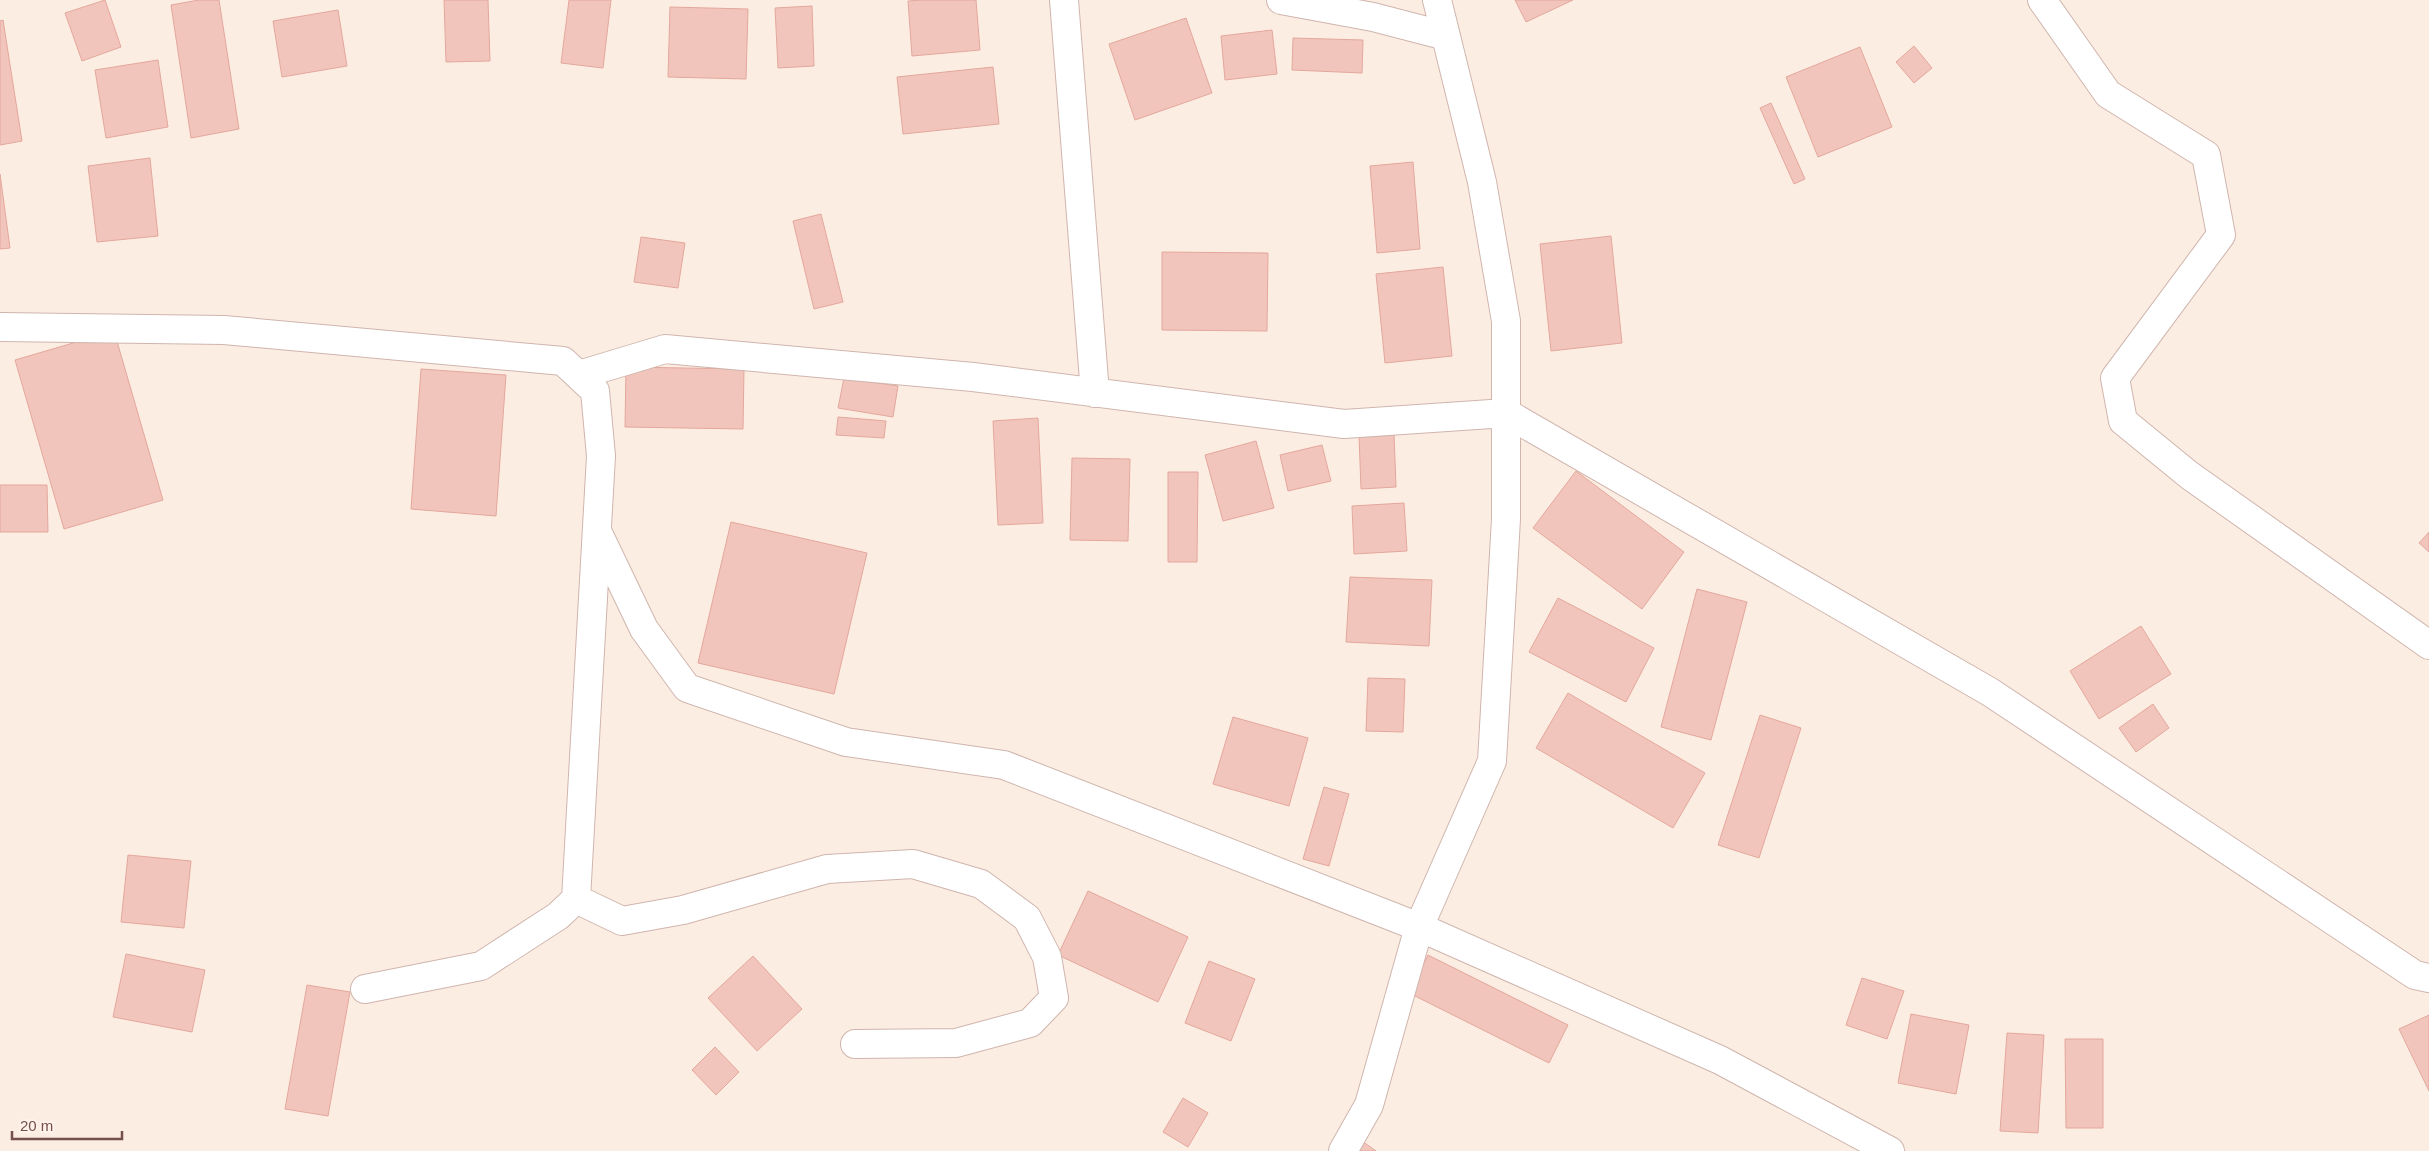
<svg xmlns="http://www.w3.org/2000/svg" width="2429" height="1151" font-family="Arial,sans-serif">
  <rect width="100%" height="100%" fill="#fcede3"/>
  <path fill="#f1c5bb" stroke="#e4a79c" d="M105,0L121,47L82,61L65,13Z
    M199,0H219L239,129L191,138L171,5Z
    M444,0H488L490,61L446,62Z
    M569,0H611L603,68L561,63Z
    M922,0H976L980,50L912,56L908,1Z
    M1515,0H1573L1526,22Z
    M812,6L814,66L778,68L775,8Z
    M670,7L748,9L746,79L668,77Z
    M338,10L347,66L282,77L273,21Z
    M1186,18L1212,93L1135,120L1109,44Z
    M3,20L22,141L0,145V21Z
    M1272,30L1277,74L1225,80L1221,36Z
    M1293,38L1363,40L1362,73L1292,70Z
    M1914,46L1932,68L1914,83L1896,62Z
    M1860,47L1892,127L1818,157L1786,77Z
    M158,60L168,127L106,138L95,70Z
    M993,67L999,124L903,134L897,77Z
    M1771,103L1805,179L1794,184L1760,108Z
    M150,158L158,236L97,242L88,166Z
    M1413,162L1420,249L1377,253L1370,166Z
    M0,174L10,248L0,249Z
    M821,214L843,302L814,309L793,221Z
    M1611,236L1622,343L1551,351L1540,244Z
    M641,237L685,243L678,288L634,282Z
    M1162,252L1268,253L1267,331L1162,330Z
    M1443,267L1452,356L1385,363L1376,274Z
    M114,331L163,500L64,529L15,360Z
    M626,367L744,369L743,429L625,427Z
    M421,369L506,375L496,516L411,509Z
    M844,378L898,386L893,417L838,408Z
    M838,417L886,421L884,438L836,435Z
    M1038,418L1043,523L998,525L993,421Z
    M1394,434L1396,487L1361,489L1359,436Z
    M1256,441L1274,508L1223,521L1205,455Z
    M1322,445L1331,481L1288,491L1280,455Z
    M1072,458L1130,459L1128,541L1070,540Z
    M1576,471L1684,552L1642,609L1533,528Z
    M1168,472H1198L1197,562H1168Z
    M0,485H47L48,532H0Z
    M1404,503L1407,551L1354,554L1352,506Z
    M731,522L867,553L834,694L698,663Z
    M2429,532V552L2419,543Z
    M1350,577L1432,580L1429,646L1346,642Z
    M1697,589L1747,602L1711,740L1661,727Z
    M1558,598L1654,648L1626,702L1529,652Z
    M2141,626L2171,674L2099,719L2070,671Z
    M1368,678L1405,679L1403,732L1366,731Z
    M1568,693L1705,773L1673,828L1536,748Z
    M2153,704L2169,728L2136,752L2119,728Z
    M1760,715L1801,728L1759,858L1718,845Z
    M1233,717L1308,738L1289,806L1213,784Z
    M1324,787L1349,794L1329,866L1303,859Z
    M128,855L191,861L184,928L121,922Z
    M1088,891L1188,937L1158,1002L1058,955Z
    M126,954L205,970L192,1032L113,1017Z
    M1428,955L1568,1025L1549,1063L1409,993Z
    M753,956L802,1009L757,1051L708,998Z
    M1209,961L1255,979L1231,1041L1185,1023Z
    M1862,978L1904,991L1887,1039L1846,1025Z
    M307,985L350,992L328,1116L285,1109Z
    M1911,1014L1969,1025L1956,1094L1898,1083Z
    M2429,1015V1091L2399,1029Z
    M2007,1033L2044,1035L2038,1133L2000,1131Z
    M2065,1039H2103V1128H2066Z
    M715,1047L739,1072L716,1095L692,1070Z
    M1183,1098L1208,1113L1188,1147L1163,1132Z
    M1362,1141L1376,1151H1355Z"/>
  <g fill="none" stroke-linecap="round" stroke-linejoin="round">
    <defs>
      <path id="minor" d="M1064,0L1095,393
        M1281,0L1373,17L1446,36
        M2042,0L2108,94L2206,155L2221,235L2115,378L2123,421L2189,475L2429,645
        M0,327L224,330L563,361L595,391L601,456L576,899L558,916L481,966L365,989
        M579,375L665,349L973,377L1344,424L1506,413L1990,692L2415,975L2429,978
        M597,531L644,629L687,688L846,742L1004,765L1419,927L1720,1060L1890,1151
        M576,899L622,921L683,910L827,869L913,864L981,884L1027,918L1047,957L1054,998L1030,1023L956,1043L855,1044
        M1343,1151L1369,1105L1419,927L1492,761L1506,519V321L1482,182L1437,0"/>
    </defs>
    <use href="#minor" stroke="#cfb5ad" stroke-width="30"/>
    <use href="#minor" stroke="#fff" stroke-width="28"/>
  </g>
  <path d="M12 1131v8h110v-8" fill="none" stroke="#744f49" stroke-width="2.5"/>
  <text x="20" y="1131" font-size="15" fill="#744f49" stroke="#fff2ea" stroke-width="4" paint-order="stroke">20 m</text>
</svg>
